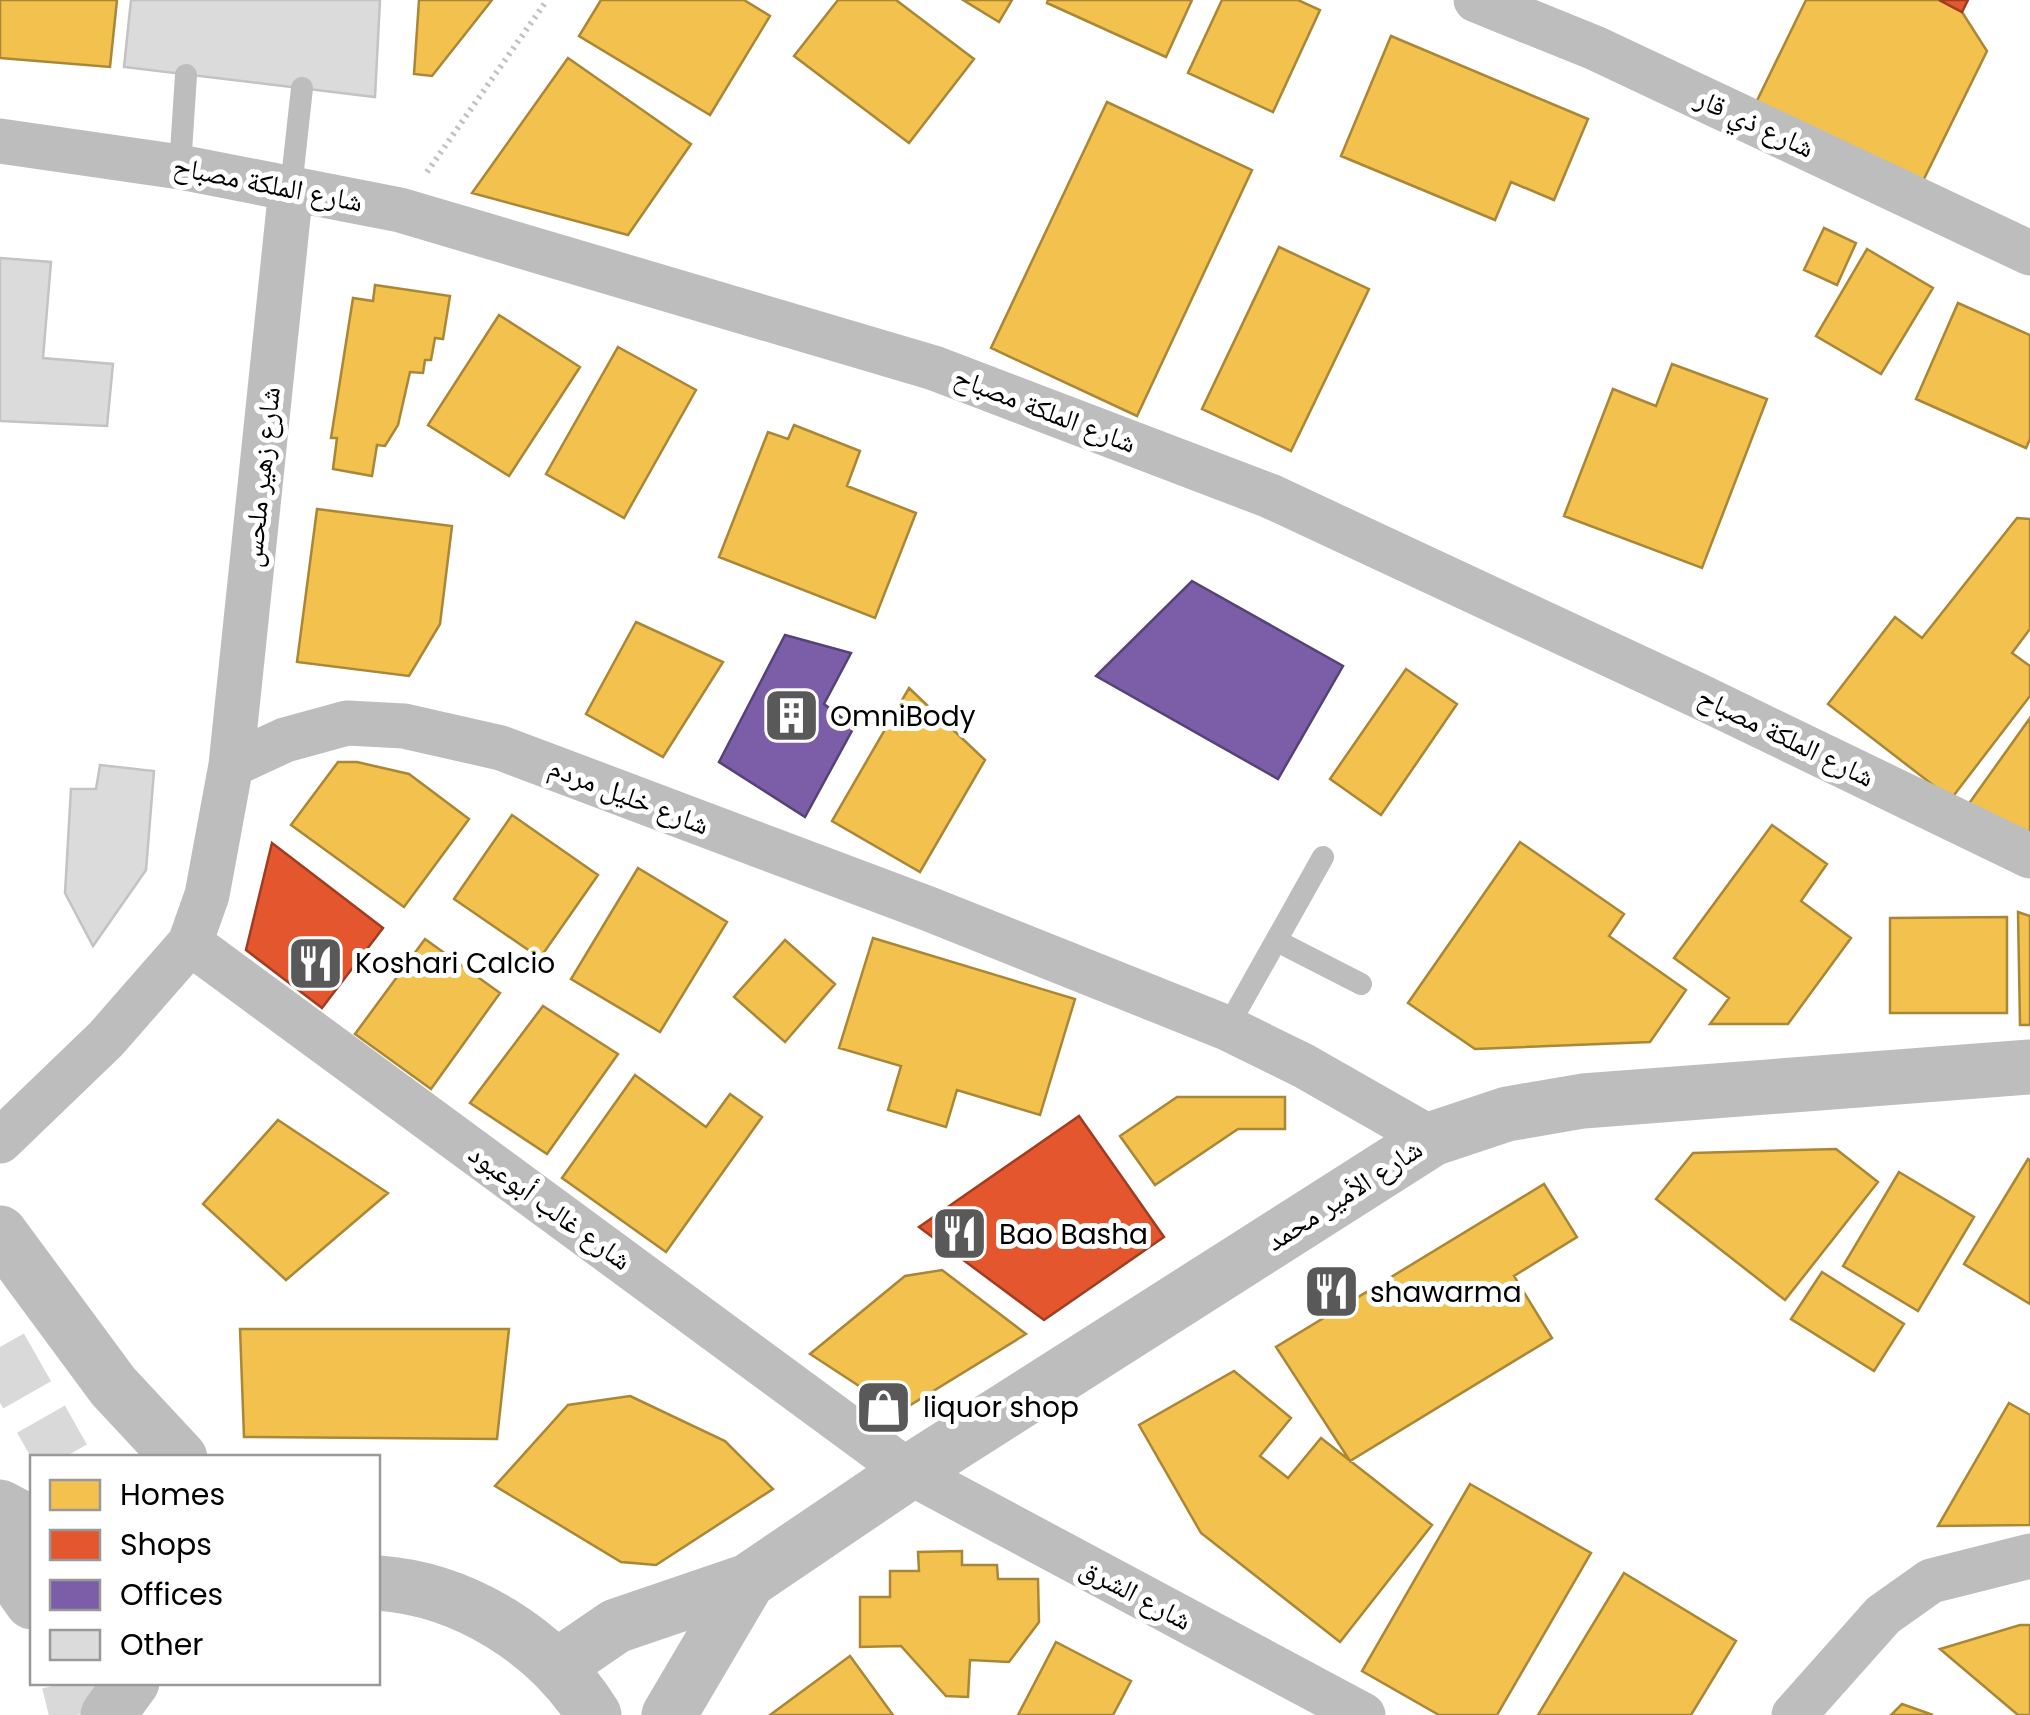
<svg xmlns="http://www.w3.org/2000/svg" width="2030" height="1715" font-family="Poppins,'Noto Naskh Arabic',sans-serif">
  <rect width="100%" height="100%" fill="#fff"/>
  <path fill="#f2c14e" stroke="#a98737" stroke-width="2.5" d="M0,0H117L110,67L0,58Z
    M419,0H492L432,76L414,74Z
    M601,0H744L770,16L710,115L579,36Z
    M838,0H896L974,59L909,143L794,56Z
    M963,0H1012L999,22Z
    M1048,0H1192L1166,57L1047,3Z
    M1222,0H1298L1320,10L1273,112L1188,73Z
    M1806,0H1939L1962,12L1987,51L1917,193L1751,113Z
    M1391,36L1588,119L1554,200L1511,182L1495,220L1341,156Z
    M568,58L691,144L628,235L472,193Z
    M1107,102L1252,170L1137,416L991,348Z
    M1824,228L1856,243L1837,285L1804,270Z
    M1279,247L1369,289L1291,451L1202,409Z
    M1867,249L1933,288L1881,374L1816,336Z
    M375,285L450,296L443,339L435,338L431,360H425L423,373L410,372L398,425L385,446L377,445L372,476L333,469L337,438H331L353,298L373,301Z
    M1958,303L2030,335V439L2026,448L1916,399Z
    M499,315L580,367L509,476L428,425Z
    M618,347L696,390L624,518L546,474Z
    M1672,364L1767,399L1702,568L1564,516L1613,389L1656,406Z
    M794,425L860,451L847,486L916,513L875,618L719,557L768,432L788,439Z
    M317,509L452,526L440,624L409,676L297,662Z
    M2017,518L2030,519V629L2012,653L2030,666V696L1951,799L1828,704L1895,617L1922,638Z
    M636,622L723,662L663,757L586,714Z
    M1406,669L1457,704L1381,815L1330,779Z
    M909,688L985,760L920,872L832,821Z
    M2030,718V849L1968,805Z
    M338,762H357L409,774L469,819L404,907L291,825Z
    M512,815L598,875L540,958L454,899Z
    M1772,825L1827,864L1801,901L1851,938L1788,1024H1710L1729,998L1674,958Z
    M1520,842L1624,914L1609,936L1686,990L1650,1042L1475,1049L1408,1003Z
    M638,868L727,922L660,1032L571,979Z
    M2018,912L2030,916V1025H2020Z
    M2007,917V1013H1890V918Z
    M873,938L1075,999L1040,1115L957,1090L946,1127L888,1110L901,1066L839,1048Z
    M425,939L500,993L431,1089L355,1034Z
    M785,940L835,984L785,1042L734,997Z
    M543,1006L618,1054L547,1154L470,1103Z
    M635,1075L706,1127L730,1094L762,1117L666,1252L562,1178Z
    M1177,1097H1285V1129H1238L1155,1185L1120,1136Z
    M278,1120L388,1193L286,1280L203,1204Z
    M1836,1149L1878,1182L1785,1300L1656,1199L1693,1153Z
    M2028,1159L2030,1160V1304L1964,1264Z
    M1899,1172L1974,1217L1918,1311L1843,1266Z
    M1544,1184L1577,1237L1514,1276L1552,1338L1350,1461L1276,1347Z
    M942,1270L1026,1334L899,1412L810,1354L905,1276Z
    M1822,1272L1904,1324L1874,1371L1791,1319Z
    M240,1329H509L497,1439L244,1437Z
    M1234,1371L1291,1418L1260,1456L1288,1478L1321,1438L1432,1525L1340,1642L1201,1533L1139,1425Z
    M630,1396L725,1441L773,1489L656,1565L621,1562L495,1486L568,1405Z
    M2009,1403L2030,1415V1525L1938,1526Z
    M1470,1484L1591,1553L1497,1715H1439L1362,1671Z
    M962,1551V1565H997L998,1579H1038L1039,1622L1009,1662L970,1660L968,1697L946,1696L901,1646L860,1647V1597H890V1571H919L918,1552Z
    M1624,1573L1736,1641L1691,1715H1538Z
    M2020,1625H2030V1715H2018L1940,1649Z
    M1056,1642L1131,1681L1113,1715H1018Z
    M850,1656L893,1715H770Z
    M1902,1704L1933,1715H1891Z"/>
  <path fill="#e4572e" stroke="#a03d20" stroke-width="2.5" d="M1939,0H1968L1962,12Z
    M272,843L383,928L322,1008L246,950Z
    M1079,1116L1164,1237L1044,1320L919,1227Z"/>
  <path fill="#7b5ea7" stroke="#564275" stroke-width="2.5" d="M1192,581L1343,666L1278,779L1096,676Z
    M785,635L851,653L824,704L854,727L805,817L719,762Z"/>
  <path fill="#dbdbdb" stroke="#c3c3c3" stroke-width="2.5" d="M131,0H380L375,97L124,67Z
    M0,258L51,262L43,358L113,364L107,426L0,421Z
    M100,765L154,771L146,870L93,946L65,893L71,789H96Z"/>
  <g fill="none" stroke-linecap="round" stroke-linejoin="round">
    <path stroke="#d9d9d9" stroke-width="55" stroke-dasharray="55 28" stroke-linecap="butt" d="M0,1347L63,1458
      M69,1682L77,1715"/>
    <path stroke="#c2c2c2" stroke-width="6" stroke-dasharray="2.5 5" stroke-linecap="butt" d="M427,172L547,0"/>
    <path stroke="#bdbdbd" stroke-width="22" d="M180,167L186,75
      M291,188L302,88
      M1277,941L1361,984
      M1227,1028L1323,857"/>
    <path stroke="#bdbdbd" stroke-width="45" d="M1476,0L1595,48L2030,253
      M0,141L180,167L400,210L934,368L1270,496L1697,695L2030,856
      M231,765L285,740L347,723L404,726L501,748L929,909L1227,1028L1304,1066L1432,1139
      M190,943L909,1472L1363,1715
      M0,1141L106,1039L190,943L207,895L231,765L291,188
      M1794,1715L1883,1615L1931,1581L2030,1556"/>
    <path stroke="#bdbdbd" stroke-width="55" d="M0,1233L113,1386L180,1458
      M0,1507L32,1524
      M0,1557L32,1602
      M378,1583C464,1589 548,1641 594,1715
      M556,1667L616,1626L748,1581L909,1472L1432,1139L1507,1114L1583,1101L2030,1067
      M108,1715L132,1682
      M669,1715L748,1581"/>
  </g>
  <defs>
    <symbol id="building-square" viewBox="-11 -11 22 22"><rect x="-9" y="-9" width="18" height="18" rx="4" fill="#595959" stroke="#fff"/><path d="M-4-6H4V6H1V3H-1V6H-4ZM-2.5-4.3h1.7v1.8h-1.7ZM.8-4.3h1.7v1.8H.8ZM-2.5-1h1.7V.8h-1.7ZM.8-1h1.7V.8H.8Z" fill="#fff"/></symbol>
    <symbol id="restaurant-square" viewBox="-11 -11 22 22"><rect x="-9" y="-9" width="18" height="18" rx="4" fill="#595959" stroke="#fff"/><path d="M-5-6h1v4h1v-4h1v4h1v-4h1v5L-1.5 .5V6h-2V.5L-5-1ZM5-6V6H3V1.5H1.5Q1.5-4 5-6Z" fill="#fff"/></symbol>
    <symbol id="shop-square" viewBox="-11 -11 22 22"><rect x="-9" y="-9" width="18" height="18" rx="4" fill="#595959" stroke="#fff"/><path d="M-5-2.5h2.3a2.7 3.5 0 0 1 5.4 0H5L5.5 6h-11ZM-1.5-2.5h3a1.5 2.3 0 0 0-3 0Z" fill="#fff"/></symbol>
  </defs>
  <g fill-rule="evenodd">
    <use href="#building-square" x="760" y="684" width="63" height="63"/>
    <use href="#restaurant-square" x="284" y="932" width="63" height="63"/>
    <use href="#restaurant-square" x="928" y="1202" width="63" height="63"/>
    <use href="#restaurant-square" x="1300" y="1260" width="63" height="63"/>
    <use href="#shop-square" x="852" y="1376" width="63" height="63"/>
  </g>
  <g text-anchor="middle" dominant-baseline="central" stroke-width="10" stroke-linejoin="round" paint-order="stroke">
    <g font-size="28" fill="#000" stroke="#fff">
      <text transform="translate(1755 123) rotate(25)">شارع ذي قار</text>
      <text transform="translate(268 184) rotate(11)">شارع الملكة مصباح</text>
      <text transform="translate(1045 410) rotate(21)">شارع الملكة مصباح</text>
      <text transform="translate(261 477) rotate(-84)">شارع زهير ملحس</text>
      <text transform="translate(1786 737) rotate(26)">شارع الملكة مصباح</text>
      <text transform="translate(629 796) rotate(21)">شارع خليل مردم</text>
      <text transform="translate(1344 1195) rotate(-33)">شارع الأمير محمد</text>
      <text transform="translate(550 1207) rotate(36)">شارع غالب أبوعبود</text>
      <text transform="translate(1136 1594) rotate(28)">شارع الشرق</text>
    </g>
    <g font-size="28" fill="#000" stroke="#fff" text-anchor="start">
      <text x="830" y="716">OmniBody</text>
      <text x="355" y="963">Koshari Calcio</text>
      <text x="999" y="1234">Bao Basha</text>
      <text x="1370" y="1292">shawarma</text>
      <text x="923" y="1407">liquor shop</text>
    </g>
  </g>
  <rect x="30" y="1455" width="350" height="230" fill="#ffffff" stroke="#999999" stroke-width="2.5"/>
  <rect x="50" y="1480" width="50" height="30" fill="#f2c14e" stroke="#999999" stroke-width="2.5"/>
  <text x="120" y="1505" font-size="30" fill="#000000">Homes</text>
  <rect x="50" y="1530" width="50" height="30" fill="#e4572e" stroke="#999999" stroke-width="2.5"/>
  <text x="120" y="1555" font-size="30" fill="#000000">Shops</text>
  <rect x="50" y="1580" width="50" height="30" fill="#7b5ea7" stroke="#999999" stroke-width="2.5"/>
  <text x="120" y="1605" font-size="30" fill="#000000">Offices</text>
  <rect x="50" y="1630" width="50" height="30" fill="#dbdbdb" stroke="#999999" stroke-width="2.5"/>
  <text x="120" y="1655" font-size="30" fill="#000000">Other</text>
</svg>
